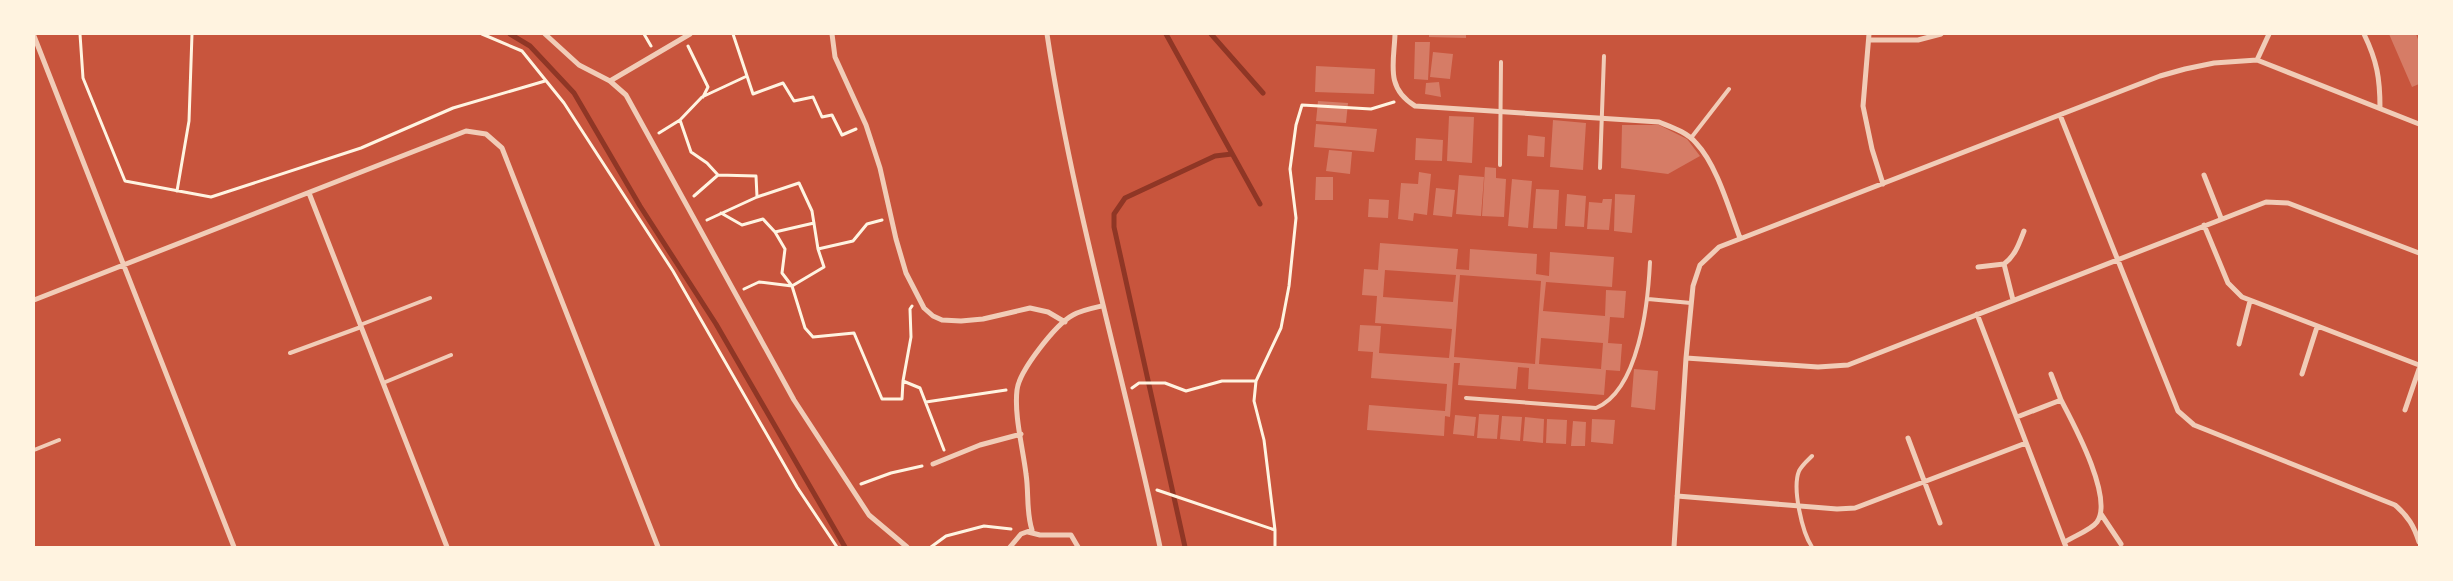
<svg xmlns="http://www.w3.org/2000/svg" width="2453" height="581" font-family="Poppins,sans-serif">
  <rect width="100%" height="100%" fill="#c8553d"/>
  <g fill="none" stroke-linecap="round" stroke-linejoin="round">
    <path stroke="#8f3625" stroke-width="5" d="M510,34L530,46L574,93L640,206L716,324L845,547
      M1166,34L1260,204
      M1211,34L1263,93
      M1185,547L1114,227V214L1125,198L1215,156L1232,154"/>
  </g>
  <path fill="#d67c66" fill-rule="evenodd" d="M1429,34H1466V38L1429,37Z
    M2389,34H2416L2419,42V84L2412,87Z
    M1415,42H1430L1428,80L1414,79Z
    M1433,52L1453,54L1450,79L1430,77Z
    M1316,66L1375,69L1374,94L1315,92Z
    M1439,82L1441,97L1425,94L1426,83Z
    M1318,101L1348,103L1346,123L1316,121Z
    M1449,116L1474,117L1472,163L1447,161Z
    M1553,120L1586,123L1583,170L1550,167Z
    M1316,124L1377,129L1374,152L1314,147Z
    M1622,125H1659L1687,139L1700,156L1668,174L1621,168Z
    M1528,135L1545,137L1544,157L1527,156Z
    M1416,138L1443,140L1442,161L1415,160Z
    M1329,150L1352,152L1350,174L1326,171Z
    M1485,167L1496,168V178L1506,179L1504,217L1482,216Z
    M1419,172L1431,174L1427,215L1414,213L1413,221L1398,219L1401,183L1418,184Z
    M1459,175L1484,177L1481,216L1456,214Z
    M1316,177H1333V200H1315Z
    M1512,179L1532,181L1528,228L1508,226Z
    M1436,188L1455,190L1452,217L1433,215Z
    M1536,189L1559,190L1557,229L1533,228Z
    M1567,194L1586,196L1584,227L1565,226Z
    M1615,194L1635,195L1632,233L1614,231Z
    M1369,199L1389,200L1388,218L1368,217Z
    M1603,199H1612L1609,230L1587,229L1589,202L1602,203Z
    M1380,243L1458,249L1456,269L1469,270L1470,249L1537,254L1536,274L1549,276L1550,252L1614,257L1612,287L1546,282L1543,311L1605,316L1606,290L1626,291L1624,318L1610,317L1608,343L1622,344L1620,371L1606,370L1604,395L1528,389L1529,368L1518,367L1516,389L1458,385L1460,363H1454L1450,417L1445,416L1444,436L1367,430L1369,405L1445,411L1447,384L1371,378L1373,352L1358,351L1360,325L1381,326L1379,353L1449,358L1452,329L1375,323L1377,296L1362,295L1364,269L1378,270ZM1385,270L1456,275L1453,302L1383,297ZM1460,275L1541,281L1535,364L1454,357ZM1541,338L1603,343L1601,369L1539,364Z
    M1634,369L1658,371L1655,410L1631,407Z
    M1479,414L1499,415L1497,439L1477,438Z
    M1455,415L1476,417L1474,436L1453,434Z
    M1502,416L1522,417L1520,441L1500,439Z
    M1525,417L1544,419L1543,443L1523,441Z
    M1547,419L1567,420L1566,444L1546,443Z
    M1592,419L1615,420L1613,444L1591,442Z
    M1573,421L1586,422L1585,446H1571Z"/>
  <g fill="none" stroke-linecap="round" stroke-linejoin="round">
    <path stroke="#fff3e0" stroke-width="3" d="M80,34L83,78L125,181L211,197L361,148L453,108L545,81
      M482,34L522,51L564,103L673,271L797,487L837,547
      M644,34L651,46
      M733,34L753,94L783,83L794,101L813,97L822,117L832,115L842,135L856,129
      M688,46L708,87L703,97
      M680,120L691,152L707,163L718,175L694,196
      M659,133L680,120L702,97L747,76
      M718,175L756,176L757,197L799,183L812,211L818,249L853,241L867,224L882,220
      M177,191L189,121L192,34
      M721,213L742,225L763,219L775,232L814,223
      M707,220L757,197
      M775,232L785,249L782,273L792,286L805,328L813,337L854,333L882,399H902L903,381L920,388L944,450
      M744,289L759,282L792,286L824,267L818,249
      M903,381L911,337L910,309L912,306
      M1256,381L1254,401L1264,440L1275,530V547
      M1132,388L1139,383H1165L1186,391L1222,381H1256L1281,328L1289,286L1296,218L1290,169L1296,125L1302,105L1371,109L1394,102
      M926,402L1006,390
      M861,484L891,473L922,466
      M1157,490L1275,530
      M931,547L946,536L984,526L1011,529"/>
    <path stroke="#f1ccb7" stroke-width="4" d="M1691,138L1729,89
      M1500,165L1501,62
      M1600,168L1604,56
      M1648,299L1691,303
      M360,325L430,298
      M290,353L361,327
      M383,383L451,355
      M1466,398L1596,408C1639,390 1648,304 1650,262
      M34,450L59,440
      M1812,456C1807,461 1802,465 1799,471C1792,488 1802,532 1812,547"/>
    <path stroke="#f1ccb7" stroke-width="5" d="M545,34L579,65L610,81L626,95L794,400L869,515L907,547
      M832,34L835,57L866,125L880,168L896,239L906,273L924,308L933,316L942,320L961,321L983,319L1030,308L1048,312L1065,322
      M1047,34C1073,207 1124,376 1160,547
      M1395,34C1394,63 1385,88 1415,106L1659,122C1671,127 1687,132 1696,143C1717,165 1729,209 1740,238
      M1869,34L1863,106L1872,149L1883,184
      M2364,34C2377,61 2380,78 2380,108
      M34,36L234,547
      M1869,40H1918L1941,34
      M2257,60L2269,34
      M610,81L690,34
      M2060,115L2178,411L2194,425L2395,505C2408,516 2414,526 2419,542
      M2204,175L2221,218
      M309,193L447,547
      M2204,225L2228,283L2242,297L2419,365
      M1978,267L2004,264
      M34,300L466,131L486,134L502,148L658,547
      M2013,300L2004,264C2015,256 2019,244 2024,231
      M1977,314L2066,547
      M2239,344L2250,301
      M1686,358L1818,367L1848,365L2266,202L2288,203L2419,253
      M2051,374L2061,400
      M2302,374L2317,327
      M2405,410L2419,369
      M2017,417L2061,400C2073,423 2114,498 2097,522C2091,530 2074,536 2065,542
      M1908,438L1940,523
      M933,464L980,445L1021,434
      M1677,496L1837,509L1855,508L2026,443
      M2101,514L2121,544
      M1028,532L1040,535H1071L1078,547
      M1010,547L1021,534L1032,530C1026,512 1029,493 1026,474C1023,449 1014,415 1017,390C1019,371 1056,324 1073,315C1082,310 1093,308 1102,306
      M1674,547L1686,358L1693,286L1700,265L1719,247L2160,76L2185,69L2214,63L2257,60L2419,124"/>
  </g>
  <rect width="2453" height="581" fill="none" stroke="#fff3e0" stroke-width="70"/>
</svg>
